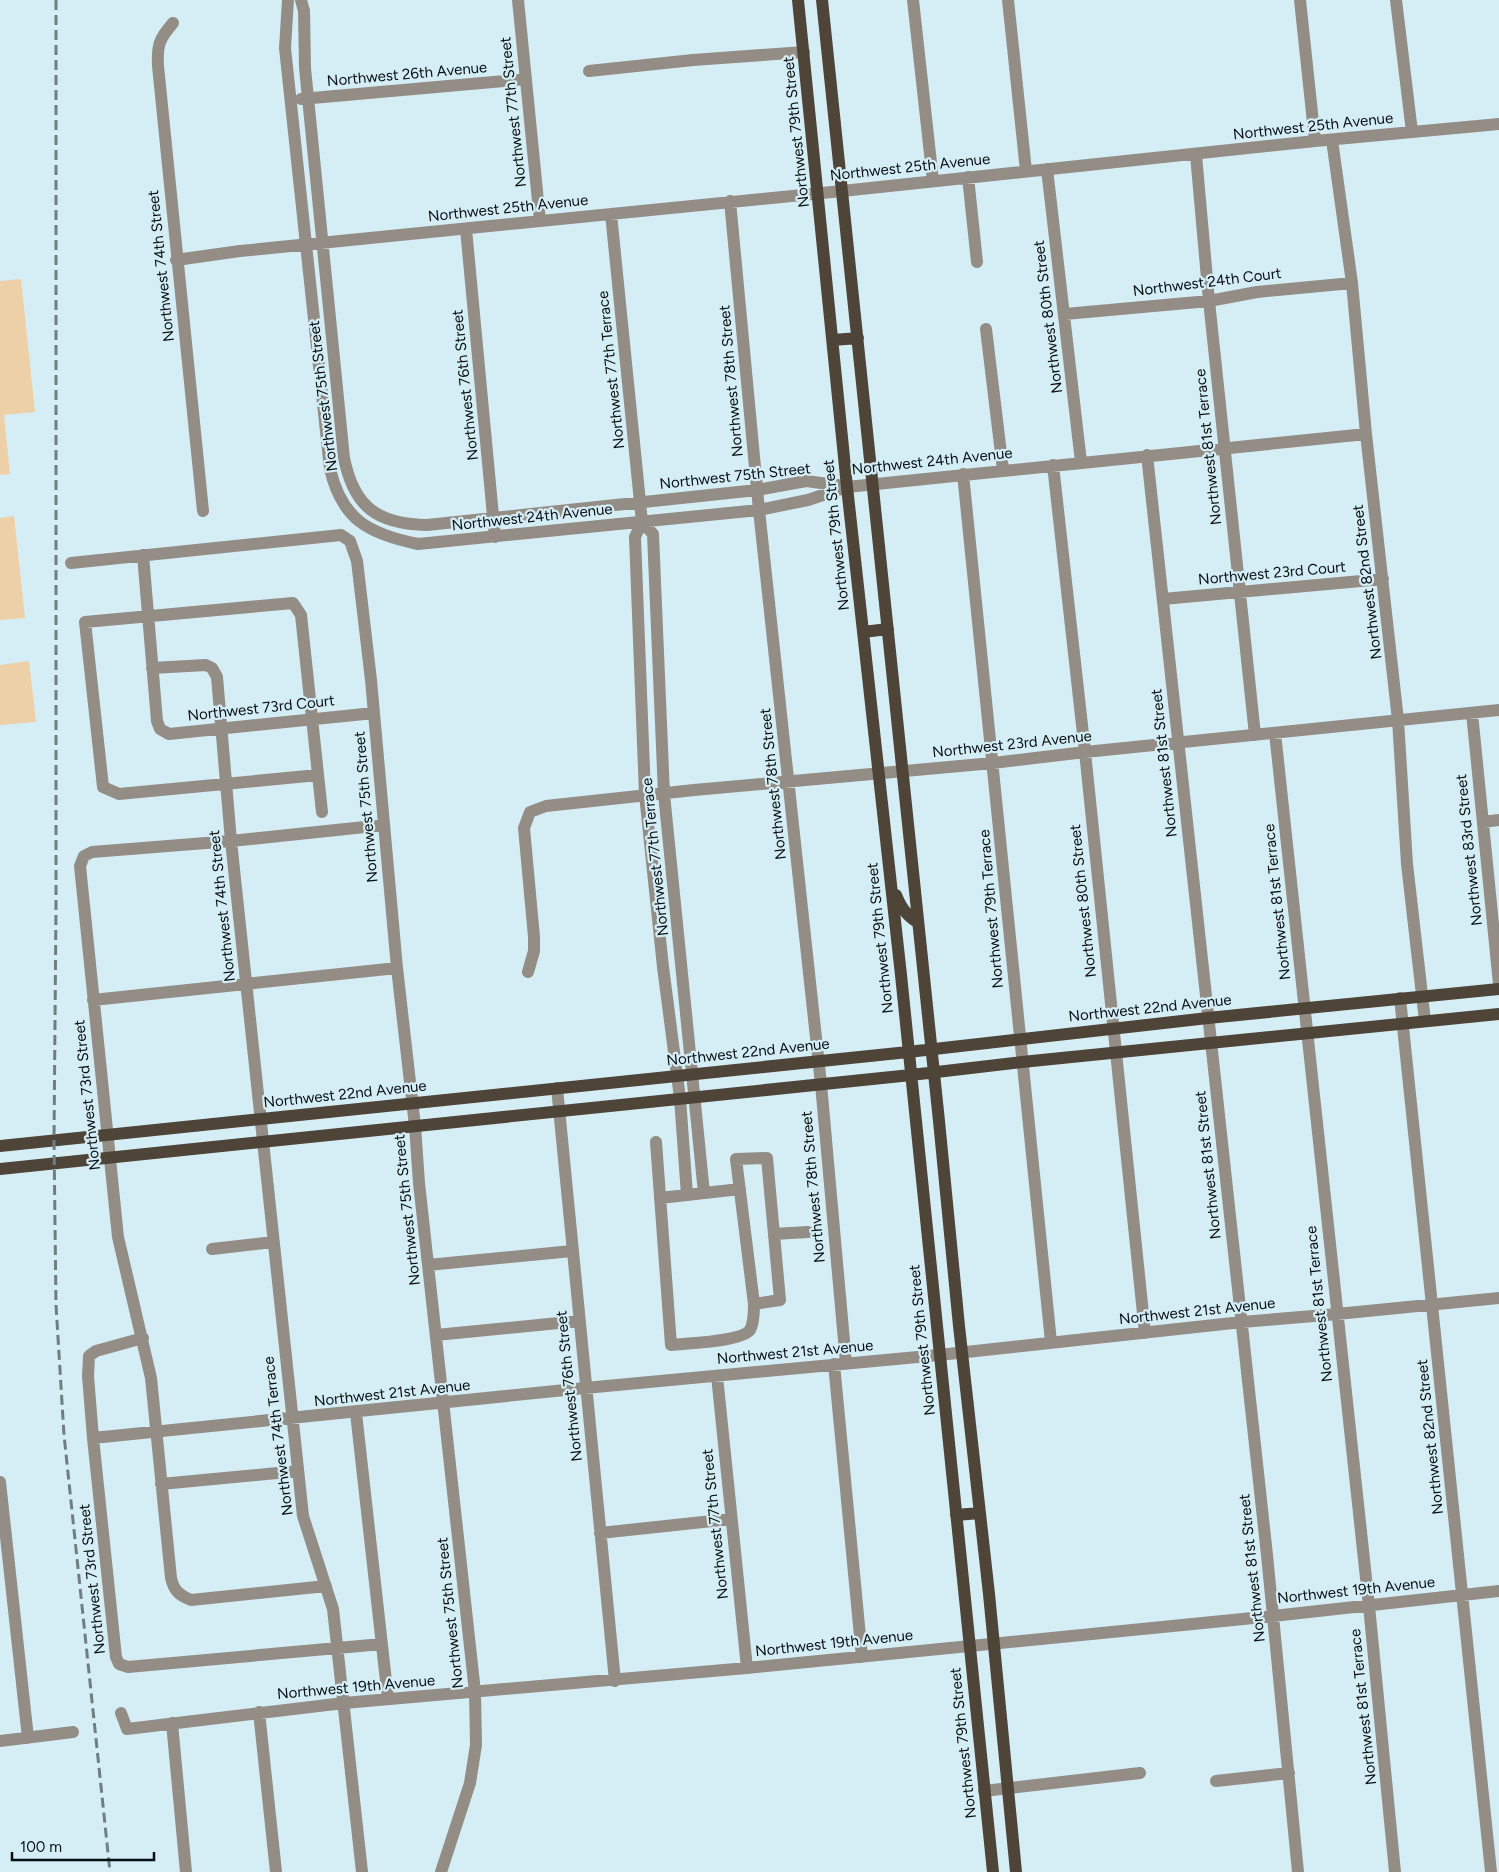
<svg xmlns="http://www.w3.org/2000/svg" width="1499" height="1872" font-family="Figtree,sans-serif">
  <rect width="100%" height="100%" fill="#d5eef6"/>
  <path fill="#eed0a8" d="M21,279L35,412L4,415L10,474L0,475V281Z
    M14,516L25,618L0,620V518Z
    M29,661L36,722L0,725V665Z"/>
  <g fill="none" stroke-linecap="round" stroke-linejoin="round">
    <path stroke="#938d86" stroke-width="12" d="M288,0L285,48L330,469C342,520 369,534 418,544L759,510L808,500L847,487L1366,434
      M301,0L304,11L305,68L344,458C354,507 377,524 427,525L757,490L806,481L844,486
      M518,0L540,221
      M913,0L933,181
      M1008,0L1026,171
      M1300,0L1315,141
      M1396,0L1412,132
      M173,23C159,39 157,45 158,66L203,511
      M589,71L693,60L804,52
      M301,99L526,79
      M1332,140L1352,283L1366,434L1398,720L1407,864L1425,1021
      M1196,155L1209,301L1255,735
      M1047,169L1081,462
      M968,177L977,262
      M730,201L759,510L821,1084L846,1363
      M611,214L642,522L635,537L645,795L663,967L680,1098L687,1195
      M466,229L495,537
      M176,260L240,251L842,191L1315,141L1499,124
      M1065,314L1209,301L1257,292L1352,283
      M986,329L1003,470
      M1147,455L1267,1555L1298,1872
      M1053,465L1085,752L1145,1333
      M963,474L1051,1342
      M642,522L653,534L664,794L704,1193
      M143,555L157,721L160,729L169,734L374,713
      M71,563L341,535L350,541L357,561L371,680L397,968L415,1126L419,1183L475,1692L476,1745L470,1783L441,1872
      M1163,599L1383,579
      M152,668L206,665L212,668L217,677L231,841L303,1516L333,1609L362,1872
      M1472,713L1499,984
      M1275,733L1369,1606L1395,1872
      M318,775L119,794L103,787L85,622L293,603L301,615L322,812
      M1483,822L1499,820
      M528,972L534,951V937L524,828L530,812L546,806L694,790L993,763L1085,752L1499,710
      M1400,998L1491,1872
      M93,1000L397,968
      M557,1088L615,1681
      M656,1142L671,1345C687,1343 741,1342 750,1330C754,1323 754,1312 754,1304L736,1159L767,1158L780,1300L754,1304
      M660,1198L740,1189
      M774,1234L808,1232
      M212,1249L273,1242
      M428,1265L572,1251
      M436,1335L579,1321
      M143,1338L96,1351L89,1356L88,1376L93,1438L116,1657L119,1664L128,1667L382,1644
      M834,1364L862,1657
      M717,1376L747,1668
      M356,1413L388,1699
      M93,1438L585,1388L939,1355L1242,1322L1337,1314L1499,1298
      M0,1482L28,1738
      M161,1484L298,1471
      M600,1533L731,1519
      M326,1586L191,1600C179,1595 174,1591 171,1578L151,1378L118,1237L80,866L84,856L92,852L231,841L384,825
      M259,1712L276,1872
      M121,1713L127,1729L344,1703L747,1668L1273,1616L1499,1591
      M172,1723L186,1872
      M0,1741L73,1732
      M1216,1781L1289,1773
      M984,1791L1140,1773"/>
    <path stroke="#4e4437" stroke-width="12" d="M798,0L847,487L901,975L993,1872
      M822,0L939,1121L959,1326L989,1594L1016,1872
      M833,340L858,338
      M863,632L888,629
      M896,895C901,907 906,915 917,922
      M0,1146L908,1052L1208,1018L1499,989
      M0,1169L911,1075L1022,1062L1499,1014
      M956,1515L980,1513"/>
    <path stroke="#6e7e84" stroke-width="3" stroke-dasharray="10 5" stroke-linecap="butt" d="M56,0V905L54,1141L56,1305L64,1435L110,1872"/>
  </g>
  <g text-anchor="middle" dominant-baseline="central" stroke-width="4.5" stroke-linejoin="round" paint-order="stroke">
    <g font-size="15" fill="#060e11" stroke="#d5eef6">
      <text transform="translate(407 74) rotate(-5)">Northwest 26th Avenue</text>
      <text transform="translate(513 112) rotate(-96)">Northwest 77th Street</text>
      <text transform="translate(1313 126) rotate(-6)">Northwest 25th Avenue</text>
      <text transform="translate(796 132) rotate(-96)">Northwest 79th Street</text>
      <text transform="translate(910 167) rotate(-6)">Northwest 25th Avenue</text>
      <text transform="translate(508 208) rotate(-6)">Northwest 25th Avenue</text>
      <text transform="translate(161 266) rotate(-96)">Northwest 74th Street</text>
      <text transform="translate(1207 282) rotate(-7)">Northwest 24th Court</text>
      <text transform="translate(1048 317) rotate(-97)">Northwest 80th Street</text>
      <text transform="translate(611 370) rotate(-96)">Northwest 77th Terrace</text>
      <text transform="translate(731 381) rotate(-95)">Northwest 78th Street</text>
      <text transform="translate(465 385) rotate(-96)">Northwest 76th Street</text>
      <text transform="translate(323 396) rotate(-97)">Northwest 75th Street</text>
      <text transform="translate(1208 447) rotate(-96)">Northwest 81st Terrace</text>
      <text transform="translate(932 461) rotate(-6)">Northwest 24th Avenue</text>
      <text transform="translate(735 476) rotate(-6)">Northwest 75th Street</text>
      <text transform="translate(532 517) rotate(-6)">Northwest 24th Avenue</text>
      <text transform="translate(836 535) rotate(-96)">Northwest 79th Street</text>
      <text transform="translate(1272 573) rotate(-5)">Northwest 23rd Court</text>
      <text transform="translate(1367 582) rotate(-97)">Northwest 82nd Street</text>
      <text transform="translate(261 708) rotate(-6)">Northwest 73rd Court</text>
      <text transform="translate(1012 744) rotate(-6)">Northwest 23rd Avenue</text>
      <text transform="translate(1164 763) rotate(-96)">Northwest 81st Street</text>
      <text transform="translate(773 784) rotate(-96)">Northwest 78th Street</text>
      <text transform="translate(366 807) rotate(-95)">Northwest 75th Street</text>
      <text transform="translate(1469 850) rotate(-96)">Northwest 83rd Street</text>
      <text transform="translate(655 857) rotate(-96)">Northwest 77th Terrace</text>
      <text transform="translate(1083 901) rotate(-96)">Northwest 80th Street</text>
      <text transform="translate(1277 902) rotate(-96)">Northwest 81st Terrace</text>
      <text transform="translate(222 906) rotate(-96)">Northwest 74th Street</text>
      <text transform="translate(991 909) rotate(-95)">Northwest 79th Terrace</text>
      <text transform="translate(880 938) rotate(-96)">Northwest 79th Street</text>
      <text transform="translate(1150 1008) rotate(-6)">Northwest 22nd Avenue</text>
      <text transform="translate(748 1052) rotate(-6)">Northwest 22nd Avenue</text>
      <text transform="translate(345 1094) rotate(-6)">Northwest 22nd Avenue</text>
      <text transform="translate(87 1095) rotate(-96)">Northwest 73rd Street</text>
      <text transform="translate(1208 1165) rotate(-96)">Northwest 81st Street</text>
      <text transform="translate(813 1187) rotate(-95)">Northwest 78th Street</text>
      <text transform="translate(407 1210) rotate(-96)">Northwest 75th Street</text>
      <text transform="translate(1319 1304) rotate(-96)">Northwest 81st Terrace</text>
      <text transform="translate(1197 1311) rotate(-6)">Northwest 21st Avenue</text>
      <text transform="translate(922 1340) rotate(-96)">Northwest 79th Street</text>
      <text transform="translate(795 1352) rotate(-5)">Northwest 21st Avenue</text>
      <text transform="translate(569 1386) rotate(-96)">Northwest 76th Street</text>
      <text transform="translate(392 1393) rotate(-6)">Northwest 21st Avenue</text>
      <text transform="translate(278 1436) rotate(-97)">Northwest 74th Terrace</text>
      <text transform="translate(1430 1437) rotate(-96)">Northwest 82nd Street</text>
      <text transform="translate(715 1524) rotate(-96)">Northwest 77th Street</text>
      <text transform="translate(1252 1568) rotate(-96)">Northwest 81st Street</text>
      <text transform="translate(92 1579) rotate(-96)">Northwest 73rd Street</text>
      <text transform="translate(1356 1590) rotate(-6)">Northwest 19th Avenue</text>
      <text transform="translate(450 1613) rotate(-96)">Northwest 75th Street</text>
      <text transform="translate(834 1643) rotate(-6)">Northwest 19th Avenue</text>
      <text transform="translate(356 1687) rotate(-5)">Northwest 19th Avenue</text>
      <text transform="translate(1363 1707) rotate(-96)">Northwest 81st Terrace</text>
      <text transform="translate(963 1743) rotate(-96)">Northwest 79th Street</text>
    </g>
  </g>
  <path d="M12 1852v8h142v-8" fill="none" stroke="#060e11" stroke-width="2.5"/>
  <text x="20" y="1852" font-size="15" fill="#060e11" stroke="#d5eef6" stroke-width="4" paint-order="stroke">100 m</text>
</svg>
